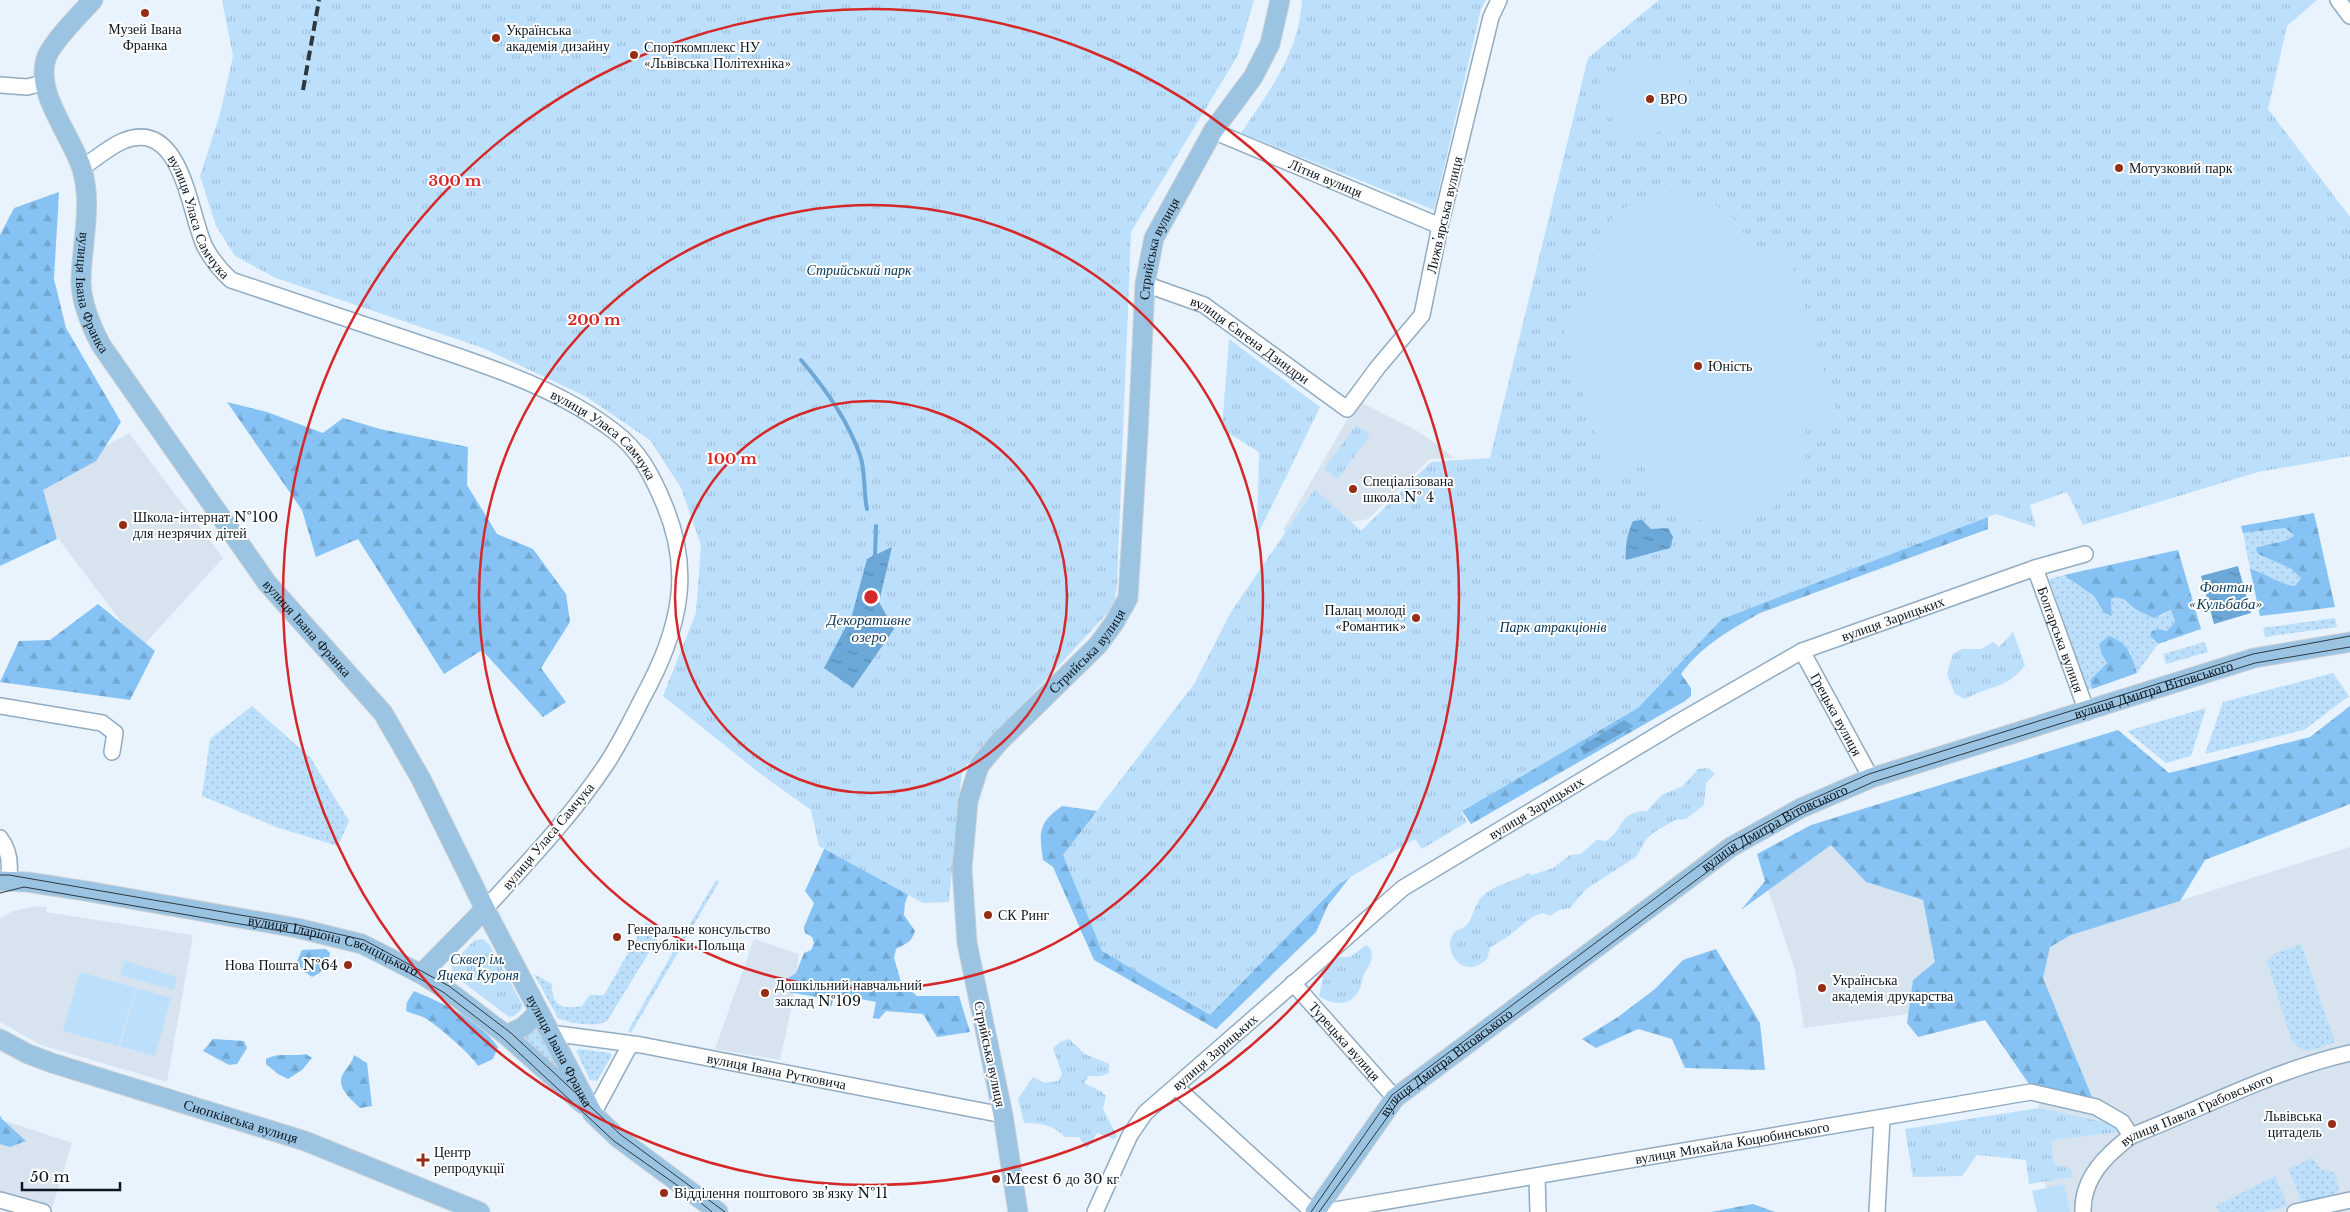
<svg xmlns="http://www.w3.org/2000/svg" width="2350" height="1212" font-family="'Libre Baskerville',serif">
  <defs>
    <pattern id="grass-dots" width="8" height="8" patternUnits="userSpaceOnUse" patternTransform="scale(1.25)"><rect width="8" height="8" fill="#bcdffc"/><path d="M2 2h.1M6 6h.1" fill="none" stroke="#a0bfd8" stroke-width="1.8" stroke-linecap="round"/></pattern>
    <pattern id="forest-firs" width="22" height="20" patternUnits="userSpaceOnUse" patternTransform="scale(1.25)"><rect width="22" height="20" fill="#86c3f4"/><path d="M5 1l3.5 6h-7zM16 11l3.5 6h-7z" fill="#72a7d1"/></pattern>
    <pattern id="park-tufts" width="24" height="20" patternUnits="userSpaceOnUse" patternTransform="scale(1.25)"><rect width="24" height="20" fill="#bcdffc"/><path d="M3 7l-1-3M5 7V3M7 7l1-3M15 17l-1-3M17 17v-4M19 17l1-3" fill="none" stroke="#a0bfd8"/></pattern>
    <pattern id="water-ripples" width="26" height="14" patternUnits="userSpaceOnUse" patternTransform="scale(1.25)"><rect width="26" height="14" fill="#6ba7d7"/><path d="M2 4q2-2 4 0t4 0M15 11q2-2 4 0t4 0" fill="none" stroke="#5687ae"/></pattern>
  </defs>
  <rect width="100%" height="100%" fill="#e8f3fd"/>
  <path fill="#d7e4ef" d="M1358,401L1421,433L1455,458L1430,459L1368,519L1326,527L1304,544L1283,530Z
    M129,433L223,558L141,648L23,492Z
    M1831,844L1866,882L1923,900L1935,962L1913,980L1909,1014L1804,1028L1795,970L1768,890Z
    M2350,847V1212H2049L2038,1126L2043,978L2050,946L2071,935Z
    M36,906L47,907L46,912L193,935L167,1082L41,1045L0,1022V918L13,911Z
    M754,939L799,954L793,1001L780,1060L715,1049Z
    M0,1119L72,1143L52,1209L0,1195Z"/>
  <path fill="url(#grass-dots)" d="M2285,528L2294,535L2289,541L2260,546L2258,554L2290,568L2301,578L2295,586C2280,585 2267,573 2250,569L2243,533Z
    M2064,575L2094,596L2104,613L2112,616L2111,599L2117,597L2125,600L2135,609L2162,616L2171,610L2175,623L2167,631L2158,629L2152,640L2158,644L2137,673L2130,652L2102,655L2107,663L2090,680L2092,689L2087,690L2049,579Z
    M2335,618L2337,627L2265,637L2263,628Z
    M2205,642L2208,652L2166,664L2163,654Z
    M2333,673L2349,696L2304,730L2205,754L2223,702Z
    M252,706L310,757L349,821L338,846L276,827L202,796L210,739Z
    M2206,708L2191,756L2166,763L2127,731Z
    M716,880L719,882L683,943L680,941Z
    M646,922L661,933L607,1021C595,1028 570,1023 558,1018L534,974L552,984C551,1006 563,1010 582,1006L590,995H604Z
    M2301,944L2335,1042C2317,1048 2304,1059 2291,1039L2267,961L2274,954Z
    M676,947L680,949L631,1033L628,1031Z
    M535,1026L562,1075L520,1037Z
    M580,1049L610,1053L612,1055L597,1081L590,1080L576,1051Z
    M2312,1158L2321,1169L2335,1173L2339,1189L2334,1196L2303,1203L2288,1169Z
    M2275,1176L2288,1206L2262,1212H2220L2216,1206Z"/>
  <path fill="url(#forest-firs)" d="M59,192L54,279L66,328L121,422L96,461L43,490L57,539L0,566V235L14,208Z
    M227,402L267,412L323,433L343,418L380,429L468,447L467,485L497,534L533,549L566,594L570,622L541,668L566,702L543,717L482,650L444,674L358,539L316,557L302,510Z
    M2314,513L2335,607L2260,616L2250,569C2267,573 2280,585 2295,586L2301,578L2290,568L2258,554L2256,549C2267,541 2284,546 2294,535L2285,528L2243,533L2241,526Z
    M1983,514L1988,517V529L1760,613C1730,630 1702,645 1681,674L1691,688V696L1685,701L1471,824L1453,798L1373,848L1328,905L1316,932L1216,1029L1094,960L1053,867L1043,860C1039,832 1038,823 1062,806L1097,811L1371,750Z
    M2178,550L2201,629L2158,644L2150,636L2152,631L2158,629L2167,631L2175,622L2171,610L2154,618L2135,609L2125,600L2117,597L2111,599L2112,616L2104,613L2094,596L2064,575Z
    M98,604L155,651L130,700L0,682L19,641L50,640Z
    M2109,636C2128,643 2132,656 2137,673L2092,689L2090,680L2107,663L2102,655L2099,644Z
    M2350,706V804L2205,860L2180,901L2071,935L2050,947L2043,978L2094,1102L2031,1087L1985,1020L1918,1037L1907,1023L1913,980L1935,962L1923,900L1866,882L1831,845L1741,910L1765,881L1757,854L1811,825L2118,730L2169,773L2310,737Z
    M956,768L905,903L904,915L915,931C911,943 907,943 896,949L894,958L901,982L917,996H959L970,1032L937,1037L923,1014L886,1011L879,1019L873,1018L876,1002L835,994L831,1007L828,1006V999L788,992L787,979L796,973L804,953L811,950L814,943L812,937L805,933L804,927L814,903L805,891L825,847Z
    M326,949L330,953C328,965 324,972 312,977L302,970L297,961L302,950Z
    M1716,949L1760,1023L1765,1070L1685,1068L1672,1039L1638,1029L1596,1048L1582,1039L1618,1017L1655,989L1683,960Z
    M414,991C445,1004 478,1019 498,1047L493,1059L478,1066C470,1053 438,1026 425,1018C419,1015 412,1014 406,1011L407,1002Z
    M213,1039L244,1041L247,1048L237,1064L229,1065L203,1051Z
    M306,1054L312,1058L302,1070L288,1079L278,1074L266,1064V1059C278,1052 292,1057 306,1054Z
    M354,1055L367,1063L372,1106L360,1108C351,1099 334,1087 344,1072C348,1066 352,1063 354,1055Z
    M0,1115L2,1119L26,1141L10,1147L0,1144Z
    M1753,1204L1775,1212H1711Z"/>
  <path fill="url(#park-tufts)" d="M222,0H1254L1238,55L1131,232L1117,585L1114,606L962,770L949,902L923,903L819,846L811,810L762,775L663,696L696,613L701,545L681,488L650,440L585,396L483,348L276,278L235,256L216,226L200,176L220,114L233,56Z
    M1302,0H1486L1481,9L1434,210L1241,133C1270,90 1299,53 1302,0Z
    M1659,0H2317L2287,26L2268,109L2350,217V456L2258,472L2083,525L2067,492L2030,505L2036,527L1996,514L1722,619L1638,708L1461,812L1467,822L1422,849L1415,839L1339,884L1210,1015L1102,951L1063,855L1194,684L1231,612L1315,489L1361,531L1431,462L1490,458L1588,58Z
    M1229,339L1320,407L1257,536L1259,452L1222,429Z
    M1356,425L1370,435L1338,479L1324,469Z
    M2013,632L2025,665C2009,688 1988,686 1965,699L1955,694L1947,674L1953,654L1962,649H1981L1993,642L1999,647Z
    M1709,768L1715,774L1706,783L1704,805L1686,819L1675,820L1656,831L1647,838L1636,857L1586,889L1570,908L1559,910L1550,916L1543,913C1527,918 1523,925 1510,935C1504,940 1496,943 1490,948L1487,959C1482,963 1477,967 1470,967C1454,967 1444,945 1454,933C1457,929 1463,929 1467,925C1473,917 1475,904 1481,898C1493,884 1514,883 1528,873L1532,875L1553,868L1570,855L1581,854L1597,840L1606,841C1624,830 1618,811 1647,811L1662,795L1683,786L1698,769Z
    M483,939L489,944L522,1004V1009L514,1016L509,1017L452,974V963L475,940Z
    M1366,945L1371,949C1374,962 1369,964 1364,974C1362,978 1362,982 1361,986C1353,1006 1336,1007 1319,996L1323,979L1321,972L1338,957H1350Z
    M1069,1039L1085,1054L1109,1064V1073L1101,1076H1089L1084,1083L1102,1092L1106,1096L1103,1109L1117,1136L1114,1139L1097,1133L1087,1149L1079,1137H1065C1054,1125 1040,1123 1024,1123L1018,1099L1033,1077L1045,1083L1058,1081L1062,1074L1053,1048L1060,1042Z
    M2039,1108L2113,1124L2119,1132L2051,1140L2054,1165L2070,1168L2073,1177L2029,1184L2026,1160L1977,1155L1962,1176L1913,1177L1905,1129Z"/>
  <path fill="#bcdffc" d="M1679,54L1701,117L1621,145L1599,81Z
    M1674,192C1715,197 1736,213 1753,251L1785,241L1838,419L1805,428C1818,501 1735,550 1675,508C1659,497 1651,481 1643,465L1607,476L1559,312L1593,301C1582,240 1611,198 1674,192Z
    M125,961L177,977L174,990L120,975Z
    M80,972L136,988L118,1046L63,1031Z
    M137,988L171,998L155,1056L120,1046Z
    M2064,1184L2070,1212H2037L2032,1191Z"/>
  <path fill="url(#water-ripples)" d="M1642,520L1651,529L1668,528L1673,537L1670,548L1626,560C1625,545 1627,535 1633,521Z
    M892,547L879,602L894,629L853,688L824,668L852,615L867,559Z
    M2238,566L2251,613L2214,624L2201,576Z
    M1624,720L1634,726L1584,755L1580,747Z"/>
  <g fill="none" stroke-linecap="round" stroke-linejoin="round">
    <path stroke="#6ba7d7" stroke-width="4" d="M801,360C825,388 848,421 860,455C866,473 863,491 867,509
      M875,558L876,526"/>
    <defs>
      <g id="minor">
        <path d="M2338,0L2350,16"/>
        <path d="M0,85L27,87L43,83"/>
        <path id="s1" d="M1213,131L1440,226"/>
        <path id="s2" d="M82,168C95,159 109,147 123,141C183,117 189,215 205,247C212,260 220,270 231,280C293,301 354,321 416,342C484,365 557,387 615,432C639,450 653,477 664,504C676,532 682,563 679,594C675,632 660,666 642,699C631,721 620,743 607,763C572,816 527,863 485,909"/>
        <path id="s3" d="M1145,284L1204,305L1347,409L1378,367L1422,315L1440,226L1491,17L1499,0"/>
        <path id="s4" d="M2035,568L2087,712"/>
        <path id="s5" d="M1802,651L1871,778"/>
        <path d="M0,706L102,723L115,733L112,752"/>
        <path d="M0,838C10,851 11,865 8,880"/>
        <path id="s6" d="M1293,983L1395,1098"/>
        <path id="s7" d="M550,1033L641,1045L1003,1115"/>
        <path d="M1176,1087L1313,1212"/>
        <path d="M593,1114L630,1045"/>
        <path d="M1537,1177L1538,1212"/>
        <path d="M0,1200L43,1212"/>
        <path id="s8" d="M1095,1212L1130,1135L1145,1113L1403,888L1677,723L1802,651L2035,568L2085,554"/>
        <path id="s9" d="M1323,1212L2031,1092L2096,1107L2122,1122L2131,1136"/>
        <path d="M1877,1212L1882,1118"/>
        <path id="s10" d="M2083,1212C2082,1178 2106,1155 2131,1136C2201,1109 2277,1069 2350,1053"/>
        <path d="M2295,1212L2350,1200"/>
      </g>
      <g id="major">
        <path id="s11" d="M93,0C81,13 50,44 46,59C35,94 72,136 82,169C93,206 81,246 81,283C82,305 91,326 101,345L267,583L383,713L421,779L485,909L593,1114L617,1137L718,1212"/>
        <path id="s12" d="M0,881L27,882L92,892L297,928L362,944L421,974L451,993L506,1035L583,1104"/>
        <path d="M421,974L485,909"/>
        <path d="M506,1035L523,1027L539,1012"/>
        <path id="s13" d="M0,1039L28,1054L52,1063L305,1141L480,1212"/>
        <path id="s14" d="M1018,1212L1003,1115L967,943L962,869L968,801L979,766L999,742L1098,645L1114,623L1128,598L1138,434L1145,284L1154,238L1213,131L1253,77L1270,44L1280,0"/>
        <path id="s15" d="M1315,1212L1395,1098L1731,847L1801,808L1871,778L2254,658L2350,642"/>
      </g>
    </defs>
    <use href="#minor" stroke="#91acc2" stroke-width="18"/>
    <use href="#major" stroke="#ced0d2" stroke-width="21"/>
    <use href="#minor" stroke="#fff" stroke-width="15"/>
    <use href="#major" stroke="#9bc4e3" stroke-width="19"/>
    <path stroke="#2c373f" stroke-width="1" d="M0,875H9L298,925L364,940L449,986L511,1033L621,1135L725,1212
      M0,893L24,887L322,938
      M401,968L443,992L502,1037L614,1141L681,1188
      M695,1198L712,1212
      M1311,1212L1392,1095L1729,843L1799,805L1869,774L2253,654L2350,636
      M1319,1212L1399,1101L1734,852L1802,814L1873,782L2255,663L2350,647"/>
    <path stroke="#2c373f" stroke-width="4" stroke-dasharray="10 5" stroke-linecap="butt" d="M303,90L319,0"/>
  </g>
  <g fill="none" stroke="#d62828" stroke-width="2.5">
    <circle cx="871" cy="597" r="196"/>
    <circle cx="871" cy="597" r="392"/>
    <circle cx="871" cy="597" r="588"/>
  </g>
  <g fill="#962d16" stroke="#fff" stroke-width="2">
    <circle cx="145" cy="13" r="5"/>
    <circle cx="496" cy="38" r="5"/>
    <circle cx="634" cy="55" r="5"/>
    <circle cx="1650" cy="99" r="5"/>
    <circle cx="2119" cy="168" r="5"/>
    <circle cx="1698" cy="366" r="5"/>
    <circle cx="1353" cy="489" r="5"/>
    <circle cx="123" cy="525" r="5"/>
    <circle cx="1416" cy="618" r="5"/>
    <circle cx="988" cy="915" r="5"/>
    <circle cx="617" cy="937" r="5"/>
    <circle cx="348" cy="965" r="5"/>
    <circle cx="1822" cy="988" r="5"/>
    <circle cx="765" cy="993" r="5"/>
    <circle cx="2332" cy="1124" r="5"/>
    <path d="M420.5 1152.5h5v5h5v5h-5v5h-5v-5h-5v-5h5z"/>
    <circle cx="996" cy="1179" r="5"/>
    <circle cx="664" cy="1193" r="5"/>
  </g>
  <g text-anchor="middle" dominant-baseline="central" stroke-width="4" stroke-linejoin="round" paint-order="stroke">
    <g font-size="14" fill="#0c161e" stroke="#fff" text-anchor="start">
      <text x="145" y="29" text-anchor="middle">Музей Івана<tspan x="145" dy="16">Франка</tspan></text>
      <text x="506" y="30">Українська<tspan x="506" dy="16">академія дизайну</tspan></text>
      <text x="644" y="47">Спорткомплекс НУ<tspan x="644" dy="16">«Львівська Політехніка»</tspan></text>
      <text x="1660" y="99">ВРО</text>
      <text x="2129" y="168">Мотузковий парк</text>
      <text x="1708" y="366">Юність</text>
      <text x="1363" y="481">Спеціалізована<tspan x="1363" dy="16">школа № 4</tspan></text>
      <text x="133" y="517">Школа-інтернат №100<tspan x="133" dy="16">для незрячих дітей</tspan></text>
      <text x="1406" y="610" text-anchor="end">Палац молоді<tspan x="1406" dy="16">«Романтик»</tspan></text>
      <text x="998" y="915">СК Ринг</text>
      <text x="627" y="929">Генеральне консульство<tspan x="627" dy="16">Республіки Польща</tspan></text>
      <text x="338" y="965" text-anchor="end">Нова Пошта №64</text>
      <text x="1832" y="980">Українська<tspan x="1832" dy="16">академія друкарства</tspan></text>
      <text x="775" y="985">Дошкільний навчальний<tspan x="775" dy="16">заклад №109</tspan></text>
      <text x="2322" y="1116" text-anchor="end">Львівська<tspan x="2322" dy="16">цитадель</tspan></text>
      <text x="434" y="1152">Центр<tspan x="434" dy="16">репродукції</tspan></text>
      <text x="1006" y="1179">Meest 6 до 30 кг</text>
      <text x="674" y="1193">Відділення поштового зв’язку №11</text>
    </g>
    <g font-size="14" fill="#0c161e" stroke="#fff">
      <text stroke="none"><textPath href="#s1" startOffset="122">Літня вулиця</textPath></text>
      <text transform="translate(1444 215) rotate(-77)">Лижвʼярська вулиця</text>
      <text stroke="none"><textPath href="#s2" startOffset="172">вулиця Уласа Самчука</textPath></text>
      <text stroke="none"><textPath href="#s14" startOffset="1031">Стрийська вулиця</textPath></text>
      <text stroke="none"><textPath href="#s11" startOffset="320">вулиця Івана Франка</textPath></text>
      <text stroke="none"><textPath href="#s3" startOffset="120">вулиця Євгена Дзиндри</textPath></text>
      <text stroke="none"><textPath href="#s2" startOffset="652">вулиця Уласа Самчука</textPath></text>
      <text stroke="none"><textPath href="#s8" startOffset="1014">вулиця Зарицьких</textPath></text>
      <text stroke="none"><textPath href="#s11" startOffset="725">вулиця Івана Франка</textPath></text>
      <text stroke="none"><textPath href="#s4" startOffset="76">Болгарська вулиця</textPath></text>
      <text stroke="none"><textPath href="#s14" startOffset="611">Стрийська вулиця</textPath></text>
      <text stroke="none"><textPath href="#s15" startOffset="1011">вулиця Дмитра Вітовського</textPath></text>
      <text stroke="none"><textPath href="#s5" startOffset="72">Грецька вулиця</textPath></text>
      <text stroke="none"><textPath href="#s8" startOffset="609">вулиця Зарицьких</textPath></text>
      <text stroke="none"><textPath href="#s15" startOffset="606">вулиця Дмитра Вітовського</textPath></text>
      <text transform="translate(548 836) rotate(-50)">вулиця Уласа Самчука</text>
      <text stroke="none"><textPath href="#s12" startOffset="341">вулиця Іларіона Свєнціцького</textPath></text>
      <text stroke="none"><textPath href="#s6" startOffset="78">Турецька вулиця</textPath></text>
      <text stroke="none"><textPath href="#s11" startOffset="1220">вулиця Івана Франка</textPath></text>
      <text stroke="none"><textPath href="#s8" startOffset="204">вулиця Зарицьких</textPath></text>
      <text transform="translate(990 1054) rotate(78)">Стрийська вулиця</text>
      <text stroke="none"><textPath href="#s15" startOffset="201">вулиця Дмитра Вітовського</textPath></text>
      <text stroke="none"><textPath href="#s7" startOffset="230">вулиця Івана Рутковича</textPath></text>
      <text stroke="none"><textPath href="#s10" startOffset="164">вулиця Павла Грабовського</textPath></text>
      <text stroke="none"><textPath href="#s13" startOffset="255">Снопківська вулиця</textPath></text>
      <text stroke="none"><textPath href="#s9" startOffset="415">вулиця Михайла Коцюбинського</textPath></text>
    </g>
    <g font-size="14" font-style="italic" fill="#013252" stroke="#fff">
      <text x="859" y="270">Стрийський парк</text>
      <text x="1553" y="627">Парк атракціонів</text>
      <text x="478" y="959">Сквер ім.<tspan x="478" dy="16">Яцека Куроня</tspan></text>
    </g>
    <g font-size="15" font-style="italic" fill="#0c3c5c" stroke="#fff">
      <text x="2226" y="586">Фонтан<tspan x="2226" dy="17">«Кульбаба»</tspan></text>
      <text x="869" y="619">Декоративне<tspan x="869" dy="17">озеро</tspan></text>
    </g>
  </g>
  <circle cx="871" cy="597" r="8" fill="#d62828" stroke="#fff" stroke-width="2.5"/>
  <g font-size="15" text-anchor="middle" font-weight="bold" fill="#d62828" stroke="#fff" stroke-width="4" stroke-linejoin="round" paint-order="stroke">
    <text x="455" y="186">300 m</text>
    <text x="594" y="325">200 m</text>
    <text x="732" y="464">100 m</text>
  </g>
  <path d="M22 1182v8h98v-8" fill="none" stroke="#0c161e" stroke-width="2.5"/>
  <text x="30" y="1182" font-size="15" fill="#0c161e" stroke="#ffffff" stroke-width="4" paint-order="stroke">50 m</text>
</svg>
